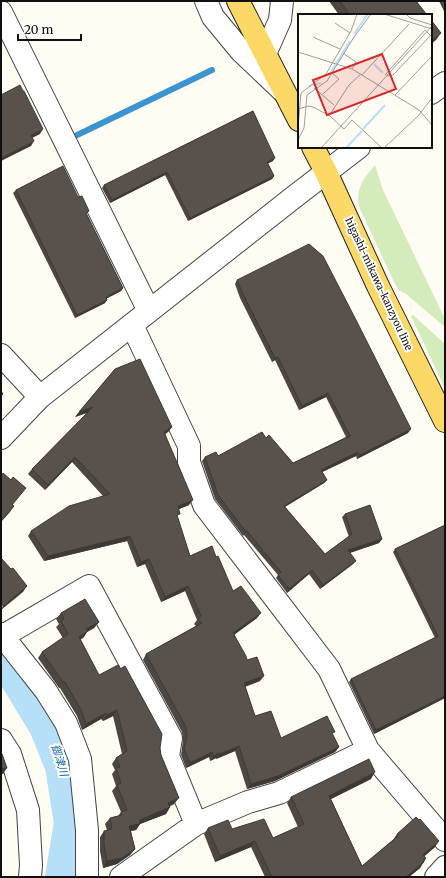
<svg xmlns="http://www.w3.org/2000/svg" width="446" height="878" font-family="Merriweather,'Noto Sans JP',serif">
  <rect width="100%" height="100%" fill="#fffdf3"/>
  <path fill="#d4ecbb" d="M375,165L383,190L445,319V327L406,294L399,290L394,282L360,209C354,191 363,179 375,165Z
    M413,315L445,344V389L411,316Z"/>
  <g fill="none" stroke-linecap="round" stroke-linejoin="round">
    <path stroke="#3a94d2" stroke-width="6" d="M70,132L73,137L212,70"/>
    <path stroke="#b6dff8" stroke-width="38" d="M1,658L14,670L48,726L64,766L73,823L64,877"/>
    <defs>
      <path id="minor" d="M206,1L213,17L241,51L282,90
        M1,12L149,311
        M265,54L280,20L282,1
        M431,93L445,83
        M132,325L189,446V462L204,505L329,669L368,750L445,840
        M1,355L40,397
        M1,438L40,397L294,197L359,147
        M1,634L46,691L66,723L80,759L87,830V877
        M3,636L89,586L171,738L168,756L196,824
        M1,740L10,754L28,810L31,865L30,877
        M121,877L196,824L248,802L279,793L368,750
        M436,877L445,867"/>
      <path id="major" d="M238,1L299,120
        M313,147L326,172L378,286L445,421"/>
    </defs>
    <use href="#minor" stroke="#434343" stroke-width="24"/>
    <use href="#major" stroke="#212121" stroke-width="24"/>
    <use href="#minor" stroke="#fff" stroke-width="22"/>
    <use href="#major" stroke="#fcd966" stroke-width="22"/>
  </g>
  <path fill="#4d4641" d="M329,1H416L427,15H339Z
    M439,1H445V13Z
    M253,111L273,161L268,163L274,176L272,179L188,221L165,175L110,203L102,188L104,185Z
    M16,190L78,197L87,215L123,288L121,291L107,298L105,303L75,318L13,193Z
    M237,280L408,433L357,459L356,456L322,472L327,480L324,483L285,507L325,554L349,537L342,517L345,514L382,539L379,543L350,553L353,564L320,589L309,574L287,593L276,578L278,575L244,535L243,536L215,499L202,461L205,457L218,456L266,438L293,463L346,437L326,397L299,410L275,360L272,362L240,298L235,284Z
    M115,369L172,427L168,432L165,434L189,505L179,509L177,518L190,556L216,557L233,591L257,618L234,634L247,660L260,681L245,687L255,716L281,738L333,735L339,747L335,752L275,781L247,789L235,751L216,759V758L210,761L209,757L186,768L181,755L183,740L182,732L143,660L146,654L196,626L194,624L197,620L185,591L161,602L145,564L137,567L127,541L44,561L28,536L31,531L103,496L72,462L45,490L28,474L32,469L87,413L75,417Z
    M445,525V698L374,734L349,682L351,679L435,638L393,552L395,549Z
    M61,613L99,622L94,628L87,632L83,638L80,639L99,675L160,748L161,755L174,804L170,806V807L166,814L140,824L136,830L131,831L135,849L130,855L117,864L103,868L100,851V837L104,831L107,830L105,824L110,818L118,816L121,812L112,791L116,786L112,774L115,770L112,764L116,758L122,754L113,716L103,721L101,719L82,730L77,716L60,688H59L38,658L42,652L63,638L56,627L59,624L56,619Z
    M371,779L331,799L362,866L393,840L397,834L435,847L424,856L426,858L420,868L409,877H265L251,847L215,862L204,834L208,828L232,829L273,838L298,827L287,803L291,797Z"/>
  <path fill="#3e3935" d="M441,33L436,40L431,44V41Z
    M43,129L40,134L28,140L31,135Z
    M34,141L31,146L1,161V158Z
    M275,158L273,161L265,165L267,162Z
    M167,172L165,175L110,203L112,200Z
    M274,176L272,179L188,221L190,218Z
    M123,288L121,291L104,300L106,297Z
    M107,300L105,303L75,318L77,315Z
    M278,357L275,360L272,362L275,358Z
    M328,393L326,397L299,410L302,406Z
    M93,407L89,412L75,417L79,412Z
    M172,427L168,432L161,437L164,432Z
    M411,429L408,433L357,459L360,455Z
    M358,452L356,456L318,474L321,470Z
    M75,457L72,462L45,490L48,485Z
    M327,480L324,483L281,509L284,506Z
    M193,500L189,505L174,511L178,506Z
    M14,506L10,512L1,522V521Z
    M130,536L127,541L44,561L48,556Z
    M382,539L379,543L346,554L348,550Z
    M149,559L145,564L137,567L141,562Z
    M356,561L353,564L320,589L323,585Z
    M312,570L309,574L287,593L289,589Z
    M27,586L23,592L1,610V609L3,606Z
    M188,586L185,591L161,602L165,597Z
    M261,613L257,618L230,638L233,633Z
    M99,622L94,628L87,632L83,638L75,643L79,637L86,629Z
    M264,676L260,681L240,688L244,683Z
    M445,696V698L374,734L376,730Z
    M117,710L113,716L103,721L107,715Z
    M106,713L101,719L82,730L86,724Z
    M239,746L235,751L216,759L220,754Z
    M339,747L335,752L275,781L247,789L251,784Z
    M212,752L209,757L186,768L190,763Z
    M219,753L216,758L210,761L214,756Z
    M7,768L3,774H1V769Z
    M375,772L371,779L325,802L329,796Z
    M179,798L174,804L164,809L168,803Z
    M170,807L166,814L140,824L136,830L125,832L129,826L140,820Z
    M255,841L251,847L215,862L220,856Z
    M439,841L435,847L419,861L423,855Z
    M135,849L130,855L117,864L103,868L107,861Z
    M426,858L420,868L409,877H406Z"/>
  <path fill="#59514c" stroke="#3e3935" d="M340,1H416L427,15H350Z
    M431,20L441,33L431,41Z
    M20,85L23,91H24L43,129L31,135L34,141L1,158V95Z
    M253,111L275,158L267,162L274,176L190,218L167,172L112,200L104,185Z
    M63,166L78,197L82,196L89,211L86,213L123,288L106,297L107,300L77,315L16,190Z
    M309,244L323,256L355,318L411,429L360,455L358,452L321,470L327,480L284,506L325,554L352,534L345,514L370,505L382,539L348,550L356,561L323,585L312,570L289,589L278,575L281,572L247,531L246,532L218,495L205,457L216,452L218,456L262,432L266,438L269,435L293,463L350,436L328,393L302,406L278,357L275,358L243,294L237,280Z
    M140,359L172,427L164,432L193,500L178,506L180,514L177,515L190,556L212,546L216,557L218,556L233,591L241,586L261,613L233,633L246,656L247,660L257,657L264,676L244,683L255,716L271,711L281,738L327,716L335,732L332,733L339,747L278,776L251,784L239,746L220,754L219,753L214,756L212,752L190,763L184,749L187,735L186,727L146,654L202,623L198,619L201,616L188,586L165,597L149,559L141,562L130,536L48,556L31,531L69,506L110,494L75,457L48,485L32,469L93,407L79,412L115,369Z
    M1,391L3,394L1,396Z
    M3,473L11,480L13,477L26,488L12,505L14,506L1,521V476Z
    M445,525V696L376,730L351,679L438,636L395,549Z
    M1,558L11,569L13,568L27,586L3,606L2,604L1,605Z
    M85,599L99,622L86,629L88,631L79,637L99,675L118,665L120,669L125,666L162,734L160,748L161,755L179,798L168,803L170,807L140,820V824L129,826L135,849L122,858L107,861L104,845V831L112,829L110,818L122,815L121,812L127,810L117,785L121,783L116,768L120,767L116,758L127,751L117,710L107,715L106,713L86,724L81,710L65,682H63L42,652L68,634L61,621L64,619L61,613Z
    M1,752L2,754L7,768L1,769Z
    M369,759L375,772L329,796L362,866L398,836L397,834L416,817L419,820L420,819L439,841L423,855L426,858L423,860L424,862L406,877H272L255,841L220,856L208,828L228,820L232,829L264,819L273,838L304,824L291,797Z"/>
  <g text-anchor="middle" dominant-baseline="central" stroke-width="4" stroke-linejoin="round" paint-order="stroke">
    <g font-size="10" fill="#101010" stroke="#fff">
      <text transform="translate(379 284) rotate(65)">higashi-mikawa-kanzyou line</text>
    </g>
    <g font-size="11" font-style="italic" fill="#1366a8" stroke="#fff">
      <text transform="translate(60 760) rotate(73)">御津川</text>
    </g>
  </g>
  <g transform="translate(298 14)">
    <rect width="134" height="134" fill="#fffdf3"/>
    <path fill="none" stroke="#b6dff8" stroke-width="2" d="M56,20L70,0M76,50L85,59M33,58L52,27M11,72L23,69M65,115L87,91M48,134L64,117"/>
    <path fill="none" stroke="#9f9e98" stroke-width="1" d="M86,0L134,15M108,0L112,4L134,11M37,9L52,19M15,23L42,35M0,38L54,55L121,96L134,111M45,39L58,48L54,55M64,61L111,10M87,61L127,16L134,23M88,62L95,61L132,22M16,74L36,91M25,80L41,65L34,59M97,81L134,42M0,95L11,92L17,94L32,102L46,115L54,106L84,134M31,102L51,71L63,60M0,114L3,79L28,60L53,17L59,0M0,126L6,114L9,81L29,67L56,23L73,0M23,134L134,12M86,134L120,102L134,84"/>
    <path fill="#d62828" fill-opacity="0.15" stroke="#d62828" stroke-width="2" d="M84,40L98,75L29,101L15,66Z"/>
    <rect width="134" height="134" fill="none" stroke="#101010" stroke-width="2"/>
  </g>
  <rect width="446" height="878" fill="none" stroke="#101010" stroke-width="4"/>
  <path d="M18 34v6h63v-6" fill="none" stroke="#101010" stroke-width="2"/>
  <text x="24" y="34" font-size="12" fill="#101010" stroke="#ffffff" stroke-width="3" paint-order="stroke">20 m</text>
</svg>
